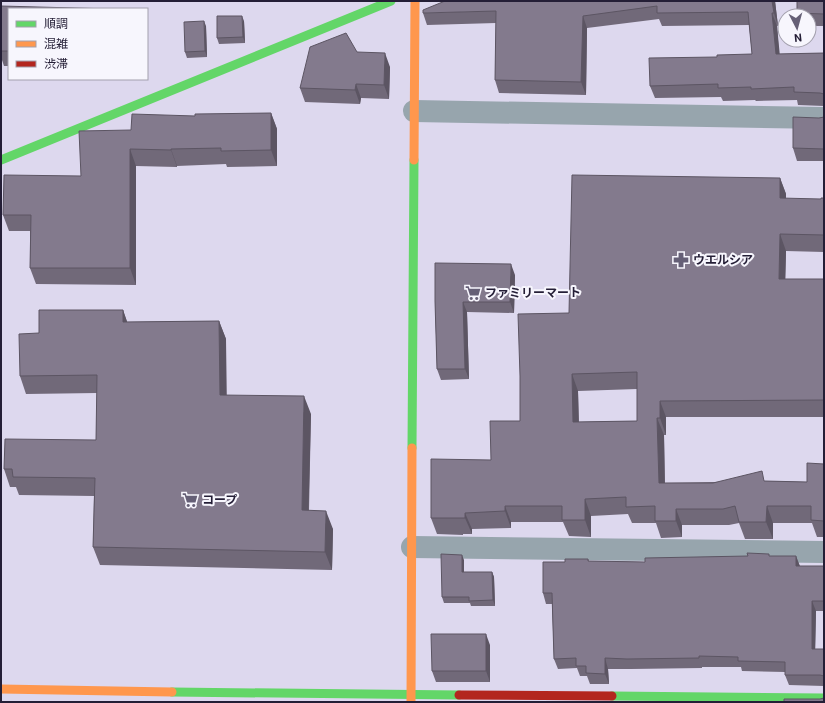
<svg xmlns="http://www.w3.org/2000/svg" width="825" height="703" font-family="Roboto,'Noto Sans JP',sans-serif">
  <rect width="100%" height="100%" fill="#ddd8ee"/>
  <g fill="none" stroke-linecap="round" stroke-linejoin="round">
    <path stroke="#97a5ad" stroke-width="22" d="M414,111L824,118
      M412,547L824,552"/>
    <path stroke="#63d668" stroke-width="9" d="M1,160L391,1
      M412,448L414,160
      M172,692L459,695
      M612,696L824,698"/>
    <path stroke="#ff974d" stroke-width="9" d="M414,160L415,1
      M1,689L172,692
      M411,702L412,448"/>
    <path stroke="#b3261e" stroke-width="9" d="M459,695L612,696"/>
  </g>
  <path fill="#716979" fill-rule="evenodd" d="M775,1L778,26H777L779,54L824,53V106L798,105L797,100L756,101L755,100L723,101L721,97L655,98L650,86L717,57L752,54L749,25L662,26L659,19L587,28L586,95L499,93L495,80L496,23L427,25L423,13Z
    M824,1V26H809V16H798L797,13Z
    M1,6L9,9V66H4L1,57Z
    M244,21L245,43L219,44L217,38Z
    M206,26L207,57L187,58L185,52Z
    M357,52L390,67L389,99L361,98L360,104L305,102L300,88Z
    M271,113L277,129V166L227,167L226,164L177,166V167L136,166V285L36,284L30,268V231H9L3,215L81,176L131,130L195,116Z
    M824,117V161H797L793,148L819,118Z
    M780,178L786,194V199H821L824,198V252L786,251L785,279H824V417H666V435H664L665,483L765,481L807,482L824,464V537H817L812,523H773V539H745L739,523L729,525H682V537L661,538L656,523H632L628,514L591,516V537L569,536L563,522H511V528L472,529V534H463V535L437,534L431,518L491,460L520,421L569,313ZM637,389V421L579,422L578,391Z
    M515,275L514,313L467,312L469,379L441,380L437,369L435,301Z
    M123,310L127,322L219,321L226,339V395L311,414L309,511L333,529L332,570L100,565L93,547L94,496L19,495L16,487H10L4,469L96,440L97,393L26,394L20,376L39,333Z
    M769,556H796L800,566H824V611H816L815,649H824V686L789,685L785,675V672L742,671L741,667H702V668L631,669H608L609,684H590L587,676H580L577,668L558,669L554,659L552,604H546L543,593L565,562L588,559L589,561L645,562Z
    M464,560V572H492L494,577L495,606H471L470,603H444L442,597Z
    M490,645V682H436L432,671Z"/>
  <path fill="#5c5563" d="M772,1H775L778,26L774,13Z
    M772,13L777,26L781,67L776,54Z
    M242,16L244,21L245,43L243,37Z
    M583,16L587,28L586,95L581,82Z
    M204,21L206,26L207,57L205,51Z
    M385,53L390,67L389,99L384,85Z
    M356,84L361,98L360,104L355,90Z
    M271,113L277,129V166L271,150Z
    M130,149L136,166V285L130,268Z
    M171,149L177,166V167L171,150Z
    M780,178L786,194V215L780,198Z
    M780,234L786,251L785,296L779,279Z
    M511,264L515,275L514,313L510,302Z
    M463,302L467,312L469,379L465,369Z
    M123,310L129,327L123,322Z
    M219,321L226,339L227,413L220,395Z
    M572,374L578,391L579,438L573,422Z
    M304,396L311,414L308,528L302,510Z
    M660,401L666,417V435L660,418Z
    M657,418L664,435L665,500L659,483Z
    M585,499L591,516V537L585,520Z
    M505,506L511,522V528L505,511Z
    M767,506L773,523V539L766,522Z
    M676,509L682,525V537L676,521Z
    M326,511L333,529L332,570L325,552Z
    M465,513L472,529V534L465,518Z
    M462,555L464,560V578L462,572Z
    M796,556L800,567L796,566Z
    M492,572L494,577L495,606L493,600Z
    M812,601L816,611L815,659L812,649Z
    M486,634L490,645V682L486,671Z
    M605,658L608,669L609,684L605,674Z"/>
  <path fill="#837a8d" stroke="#5c5563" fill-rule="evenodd" d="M445,1H772L774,13H772L776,54L824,53V94L820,93L794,92V87L751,89V87L718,88V84L650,86L649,58L717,57V55L752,54L748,12L657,13V6L583,16L581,82L495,80L496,11L423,13V10Z
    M797,1H824V14L797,13Z
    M1,6L112,9H9V51H1Z
    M217,16H242L243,37L217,38Z
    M204,21L205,51L185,52L184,22Z
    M346,33L357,52L385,53L384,85L356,84L355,90L300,88L310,47Z
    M271,113V150L221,151V148L171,149V150L130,149V268H30L31,215H3L4,175L81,176L79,131L131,130L132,114L195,116V114Z
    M793,117L819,118L824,117V149L793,148Z
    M572,175L780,178V198L821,199V198H824V235L780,234L779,279H824V400L660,401V418H657L659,483H713L762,471L764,481L807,482V463L824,464V521L811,520V506H767L766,522H739L735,506L723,509H676V521H655V506L626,507V497L585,499V520H562V506H505V511L465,513V518H431V459L491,460L490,421H520V376L518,314L569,313ZM637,372V421L573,422L572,374Z
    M435,263L511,264L510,302H463L465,369H437L435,301Z
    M39,310H123V322L219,321L220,395L304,396L302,510L326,511L325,552L93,547L95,478L13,477L12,469H4L5,439L96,440L97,375L20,376L19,334L39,333Z
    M747,553L769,554V556H796V566H824V601H812V649H824V676L820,675H785V662L738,661V657L699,656V658L627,659L605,658V674L586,673V666H576V658L554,659L552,593H543V562H565V559H588V561L645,562V558L748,556Z
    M441,554L462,555V572H492L493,600L469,601V597H442Z
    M431,634H486V671H432Z
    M824,698V702H764H784V699H820Z"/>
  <defs>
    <symbol id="pharmacy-bare" viewBox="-9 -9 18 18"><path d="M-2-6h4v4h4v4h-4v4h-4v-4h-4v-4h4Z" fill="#655f76" stroke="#f7f6fd" stroke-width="2.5" paint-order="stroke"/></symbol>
    <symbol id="supermarket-bare" viewBox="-9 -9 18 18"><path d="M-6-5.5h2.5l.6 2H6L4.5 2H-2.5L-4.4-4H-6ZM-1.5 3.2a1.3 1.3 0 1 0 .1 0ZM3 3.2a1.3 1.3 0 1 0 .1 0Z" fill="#655f76" stroke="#f7f6fd" stroke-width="2.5" paint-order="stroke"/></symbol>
  </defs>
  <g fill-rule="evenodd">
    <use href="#pharmacy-bare" x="670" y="249" width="22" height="22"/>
    <use href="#supermarket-bare" x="462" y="282" width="22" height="22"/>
    <use href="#supermarket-bare" x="179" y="489" width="22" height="22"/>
  </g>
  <g text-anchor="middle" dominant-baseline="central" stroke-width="4" stroke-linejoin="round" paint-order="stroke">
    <g font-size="12" font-weight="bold" fill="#241e36" stroke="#f7f6fd" text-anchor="start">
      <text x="693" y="260">ウエルシア</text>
      <text x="485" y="293">ファミリーマート</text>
      <text x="202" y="500">コープ</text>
    </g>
  </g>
  <rect width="825" height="703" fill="none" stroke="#241e36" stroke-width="4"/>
  <rect x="8" y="8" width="140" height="72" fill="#f7f6fd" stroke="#a3a0ad"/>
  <rect x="16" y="21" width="20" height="6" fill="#63d668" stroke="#a3a0ad"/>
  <text x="44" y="28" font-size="12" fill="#241e36">順調</text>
  <rect x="16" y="41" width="20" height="6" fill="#ff974d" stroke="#a3a0ad"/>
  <text x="44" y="48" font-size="12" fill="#241e36">混雑</text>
  <rect x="16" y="61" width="20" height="6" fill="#b3261e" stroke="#a3a0ad"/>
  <text x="44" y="68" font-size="12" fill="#241e36">渋滞</text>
  <g transform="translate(797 28) rotate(174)"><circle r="19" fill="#f7f6fd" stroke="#a3a0ad"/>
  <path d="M0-3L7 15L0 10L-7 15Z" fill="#655f76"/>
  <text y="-6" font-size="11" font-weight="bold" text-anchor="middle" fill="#241e36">N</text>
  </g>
</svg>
